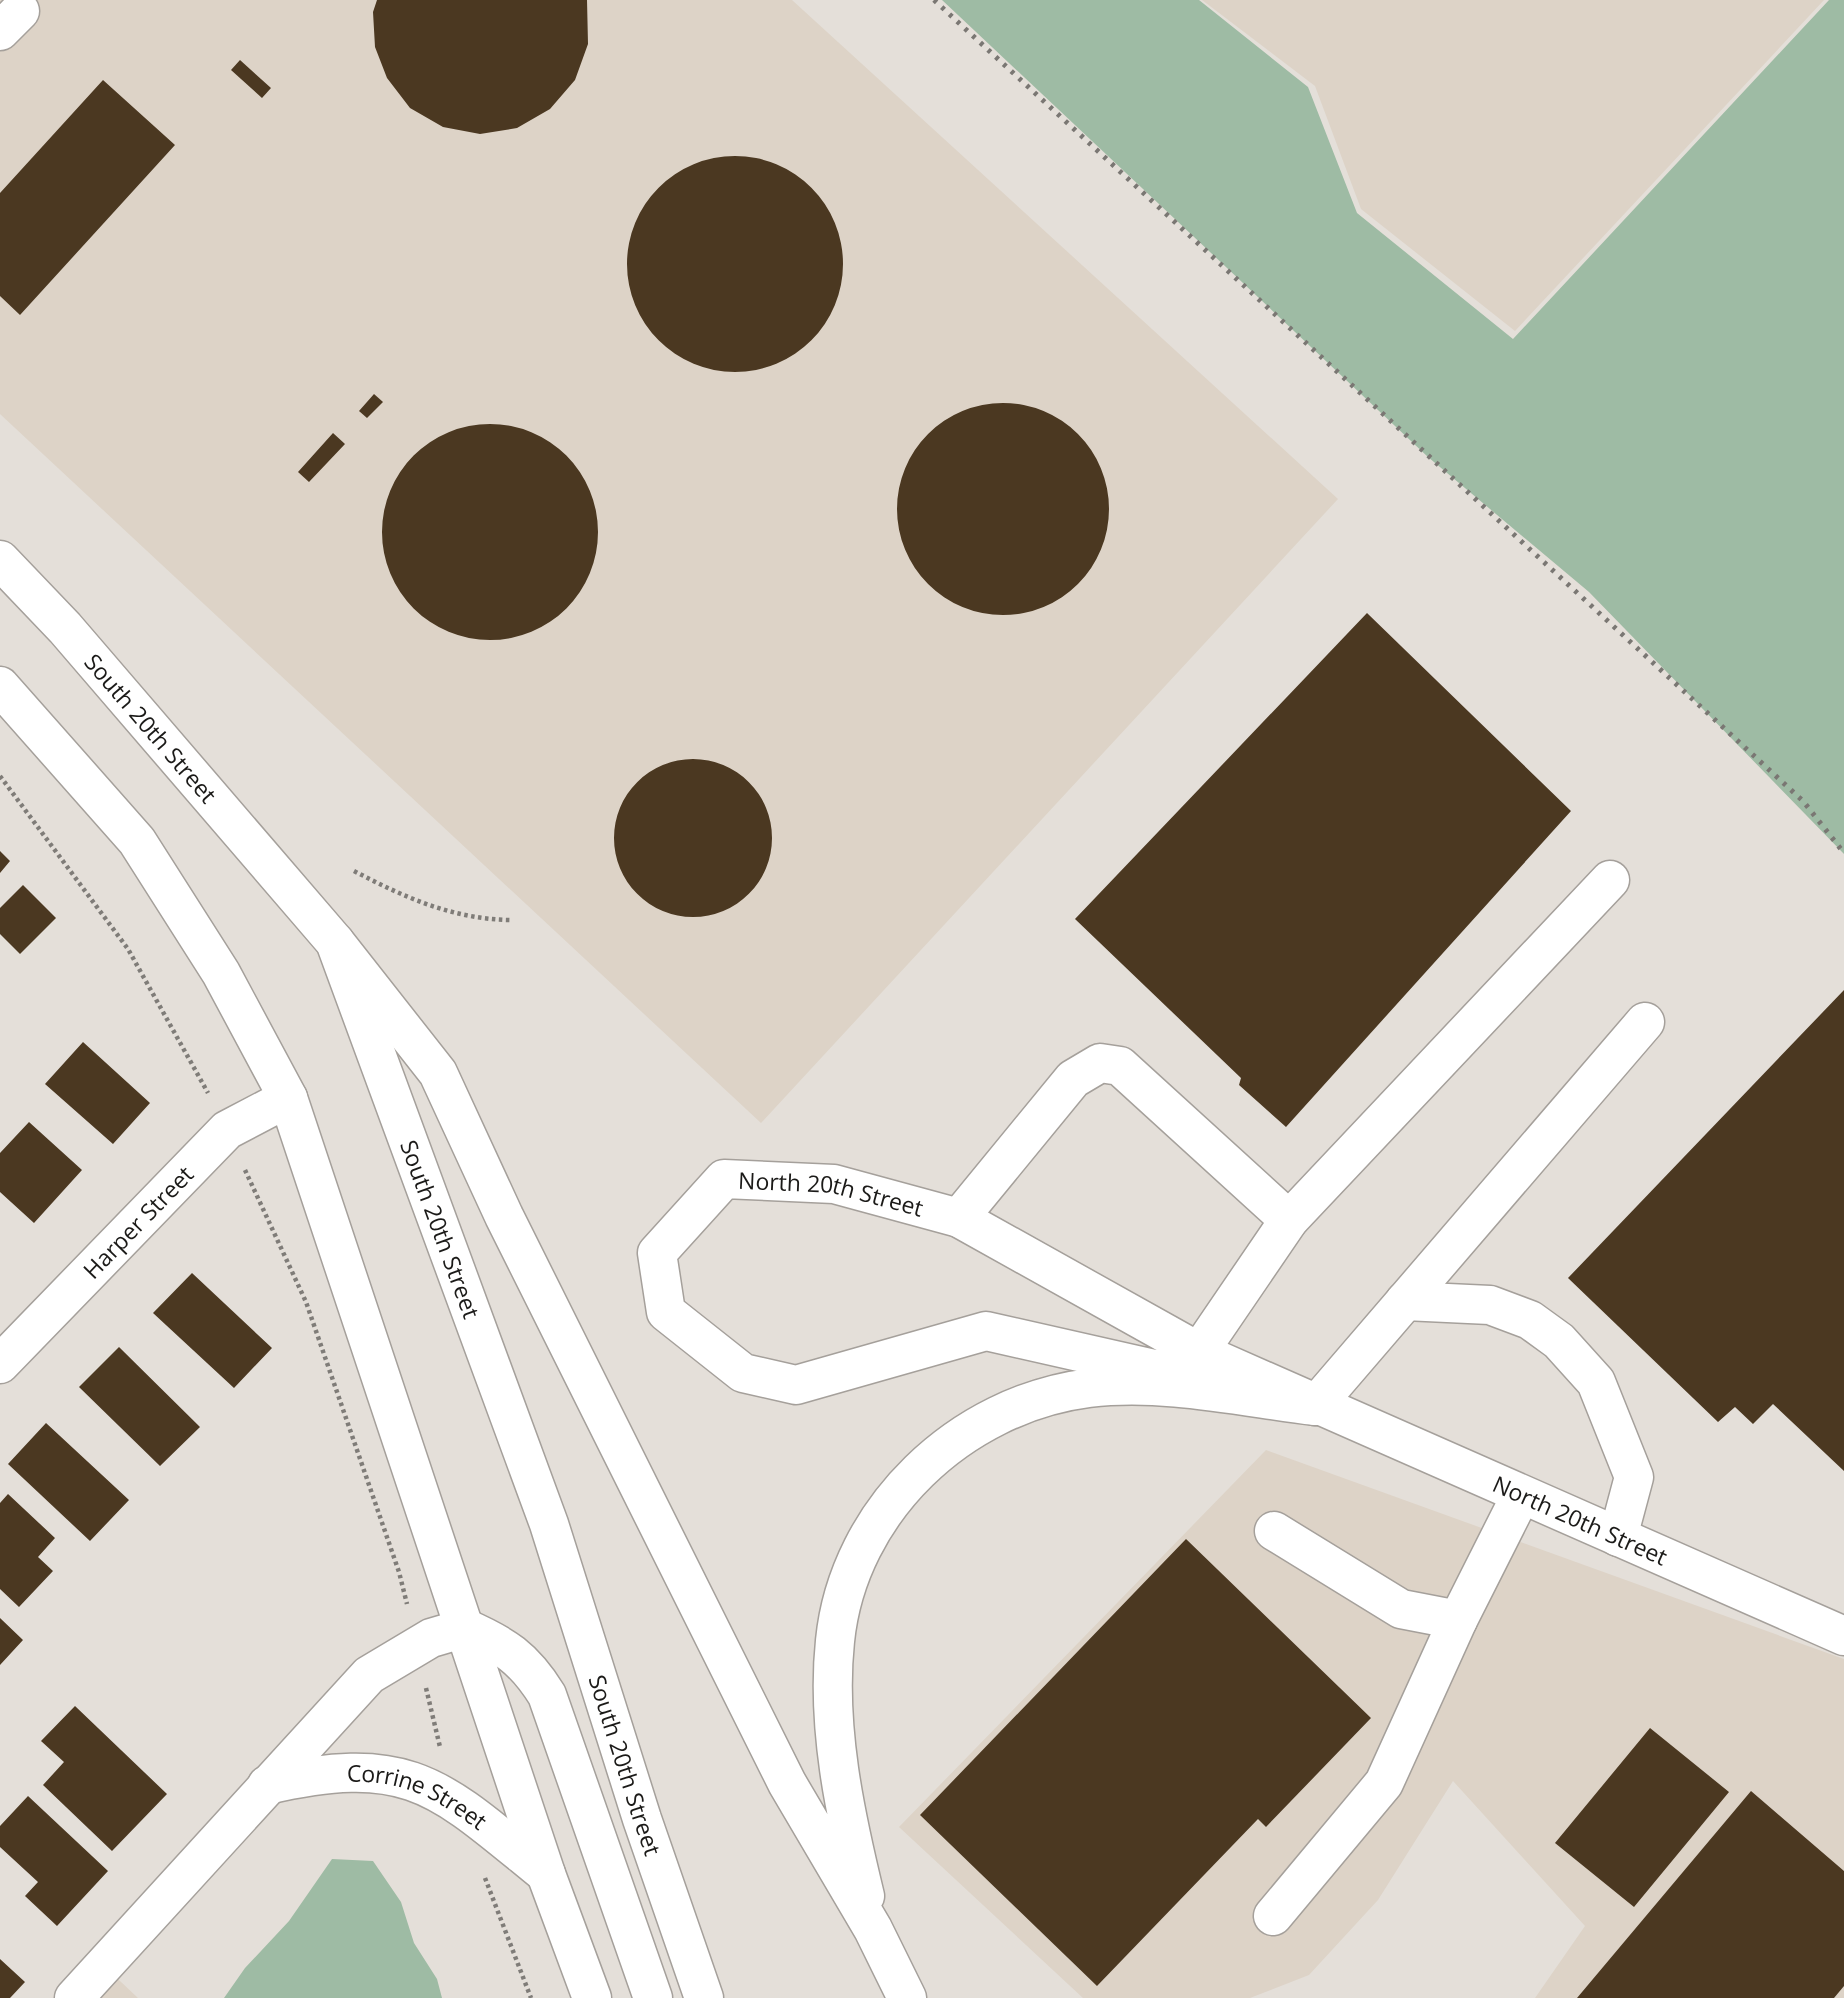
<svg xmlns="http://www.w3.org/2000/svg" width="1844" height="1998" font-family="'Open Sans',sans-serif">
  <rect width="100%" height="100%" fill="#e4dfd9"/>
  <path fill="#ddd3c7" d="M0,0H792L1338,499L761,1123L0,414Z
    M1202,0H1824L1515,331L1361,209L1315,86Z
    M1266,1450L1844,1659V1998H1535L1585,1926L1453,1781L1378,1900L1309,1975L1250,1998H1083L899,1827Z
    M102,1964L138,1998H72Z"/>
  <path fill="#9ebba4" d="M942,0H1199L1308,87L1357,213L1513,339L1829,0H1844V854L1589,592L1428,457Z
    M332,1859L373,1861L401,1902L414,1943L437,1979L442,1998H224L245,1968L289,1921Z"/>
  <path fill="#4b3821" d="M377,0H587L588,44L575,80L550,109L517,128L480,134L443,127L410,108L387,78L375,47L373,12Z
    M240,60L271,88L262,98L231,70Z
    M103,80L175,145L20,315L0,296V193Z
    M627 264a108 108 0 1 1 216 0a108 108 0 1 1-216 0Z
    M374,394L383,402L367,418L359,411Z
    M897 509a106 106 0 1 1 212 0a106 106 0 1 1-212 0Z
    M382 532a108 108 0 1 1 216 0a108 108 0 1 1-216 0Z
    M333,433L345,444L309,482L298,472Z
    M1367,613L1571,811L1286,1127L1239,1085L1241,1078L1075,919Z
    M614 838a79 79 0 1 1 158 0a79 79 0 1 1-158 0Z
    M0,851L10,861L0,873Z
    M23,885L56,918L20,954L0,934V908Z
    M1844,990V1471L1773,1404L1753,1424L1735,1407L1718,1422L1568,1278Z
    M83,1042L150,1103L113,1144L45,1084Z
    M29,1122L82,1170L34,1223L0,1192V1153Z
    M192,1273L272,1348L234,1388L153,1313Z
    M119,1347L200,1427L160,1466L79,1387Z
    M46,1423L129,1500L90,1541L8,1464Z
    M8,1494L55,1538L38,1557L53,1571L19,1607L0,1589V1503Z
    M1186,1539L1371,1718L1266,1827L1258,1819L1097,1986L920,1815Z
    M0,1618L23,1640L0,1665Z
    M75,1706L167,1794L112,1851L43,1785L64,1762L41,1741Z
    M1650,1728L1729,1792L1634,1907L1555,1843Z
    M1751,1791L1844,1871V1986L1834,1998H1577Z
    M28,1796L108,1871L57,1926L25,1896L38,1882L0,1847V1826Z
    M0,1959L25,1982L10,1998H0Z"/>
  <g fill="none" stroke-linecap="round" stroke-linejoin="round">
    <defs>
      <g id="minor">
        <path d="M0,31L20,11"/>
        <path d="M959,1218L1073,1079L1100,1063L1120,1066L1289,1220"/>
        <path d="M1405,1301L1490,1305L1530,1320L1559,1341L1596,1382L1634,1477L1618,1537"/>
        <path d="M1199,1352L1289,1220L1610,880"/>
        <path id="s1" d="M0,1364L227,1130L288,1098"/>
        <path id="s2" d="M1194,1378L986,1331L796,1385L743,1373L666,1312L657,1253L724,1179L834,1184L959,1218L1199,1352L1844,1636"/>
        <path d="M1315,1406L1645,1022"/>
        <path d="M1274,1531L1401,1609L1458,1620"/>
        <path id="s3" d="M267,1785C411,1752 439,1787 546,1874"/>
        <path d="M1273,1916L1384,1783L1458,1620L1521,1495"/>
        <path d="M74,1998L369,1675L431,1638L465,1628"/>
      </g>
      <g id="major">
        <path id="s4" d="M0,560L65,628L335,942L549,1524L642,1819L704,1998"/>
        <path d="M0,686L137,841L221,973L288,1098L546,1874L592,1998"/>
        <path d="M465,1628C504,1645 524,1658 547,1695L653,1998"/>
      </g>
      <path id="highway" d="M335,942L438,1073L504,1216L787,1783L873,1929L907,1998
        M865,1896C845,1814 826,1726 835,1641C848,1510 961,1404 1089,1388C1163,1379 1242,1397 1315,1406"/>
    </defs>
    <use href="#minor" stroke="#a5a09b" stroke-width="41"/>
    <use href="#major" stroke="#a5a09b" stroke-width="41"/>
    <use href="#highway" stroke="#a5a09b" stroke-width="41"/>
    <path stroke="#7f7c78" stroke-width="4.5" stroke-dasharray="3.5 3.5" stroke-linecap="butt" d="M0,776L128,949L208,1093
      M354,871C404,897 452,919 510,920
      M245,1170L306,1302L399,1572L407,1604
      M426,1688L440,1747
      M485,1878L531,1998"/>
    <use href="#minor" stroke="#fff" stroke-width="38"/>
    <use href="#major" stroke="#fff" stroke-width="38"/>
    <use href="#highway" stroke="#fff" stroke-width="38"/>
    <path stroke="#7a7773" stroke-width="5" stroke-dasharray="3.5 7" stroke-linecap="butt" d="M934,0L1803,801L1844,853"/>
  </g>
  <g text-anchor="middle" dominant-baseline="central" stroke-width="7" stroke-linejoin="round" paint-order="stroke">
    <g font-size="23" fill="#1b1a18" stroke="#f1ece7">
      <text stroke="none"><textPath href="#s4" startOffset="226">South 20th Street</textPath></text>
      <text stroke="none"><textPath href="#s2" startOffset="831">North 20th Street</textPath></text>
      <text stroke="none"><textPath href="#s1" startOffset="198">Harper Street</textPath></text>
      <text stroke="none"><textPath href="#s4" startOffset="814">South 20th Street</textPath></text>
      <text stroke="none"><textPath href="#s2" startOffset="1654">North 20th Street</textPath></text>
      <text stroke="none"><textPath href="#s4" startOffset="1381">South 20th Street</textPath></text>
      <text stroke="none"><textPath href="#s3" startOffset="156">Corrine Street</textPath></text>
    </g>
  </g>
</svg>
